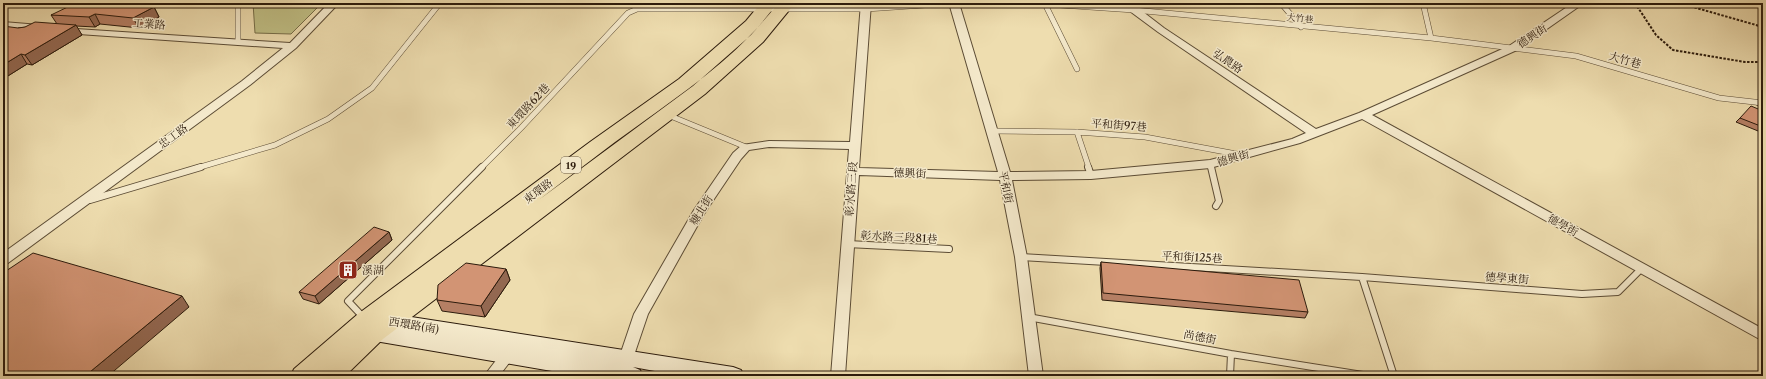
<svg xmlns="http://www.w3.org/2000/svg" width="1766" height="379" font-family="'Libre Caslon Text','Noto Serif TC',serif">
  <rect width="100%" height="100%" fill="#eeddaf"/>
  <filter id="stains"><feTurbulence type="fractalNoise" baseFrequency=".005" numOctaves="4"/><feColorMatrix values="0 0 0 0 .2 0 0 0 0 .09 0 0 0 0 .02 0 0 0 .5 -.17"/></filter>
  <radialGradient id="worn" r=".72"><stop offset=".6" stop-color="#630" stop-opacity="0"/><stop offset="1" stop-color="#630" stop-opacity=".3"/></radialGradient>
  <path fill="#c0bf85" stroke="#766d48" d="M253,3H322L291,34L255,33Z"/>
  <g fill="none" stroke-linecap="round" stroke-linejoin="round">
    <defs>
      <path id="lane-far1" d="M238,3V42
        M1281,3L1301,27
        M1423,3L1431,38
        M1045,4L1077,69
        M668,115L746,147
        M992,131L1077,132L1145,137L1242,155
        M1077,132L1089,168
        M1210,164L1211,168
        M197,168L275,145L328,119L372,88L440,3
        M481,168L521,128L628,13L637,9H866L954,3L1045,4L1134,10L1431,38L1576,56L1719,98L1763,103"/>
      <path id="lane" d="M1088,167L1091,175
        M1211,167L1219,201L1216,206
        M90,200L201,167
        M847,244L949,249
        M1021,257L1362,277L1582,294L1618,292L1641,269
        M1362,277L1394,376
        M1028,317L1231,354L1369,376
        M364,318L348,301L482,167
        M1230,376L1231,354"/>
      <path id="street" d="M329,3H339L296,48L250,85L8,263L3,265V253L242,81L283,48L64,33L61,32L59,30L61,28L290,43Z
        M861,3H871L859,168L998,172L949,3H959L1010,172L1091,171L1210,160L1292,139L1306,133L1158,32L1131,12L1125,3H1135L1138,8L1164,28L1316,129L1359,113L1509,46L1573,3H1584L1517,50L1372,115L1763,329V341L1362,119L1300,143L1210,168L1091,179L1012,180L1027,257L1043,376H1029L1015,257L1000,180L859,175L845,376H831L849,149L769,147L749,150L741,159L704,214L648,314L627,376H613L634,314L694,210L733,153L742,145L769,141L850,142Z
        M1750,3H1763V9Z
        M3,22L40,25L45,28L40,31L3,28Z
        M1759,100L1763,101V108L1754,103Z
        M512,345L517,346L519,350L499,376H484L507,346Z"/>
      <path id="secondary" d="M379,312L733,367L741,370L744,376H682L633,367L640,370L643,376H581L375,341L368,339L359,324L362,318L370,317L372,315Z"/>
      <path id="primary" d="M761,3H777C742,53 688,89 640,124C606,148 573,174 540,199L693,86L751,35L779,3H795L763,42L705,94L383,339L345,376H291L294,369L358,314L590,142L679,79L746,21Z"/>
    </defs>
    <use href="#lane-far1" stroke="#5c4c35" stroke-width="6"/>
    <use href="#lane" stroke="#5c4c35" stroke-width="8"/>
    <use href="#street" stroke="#5c4c35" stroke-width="2"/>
    <use href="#secondary" stroke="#2c1b0c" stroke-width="2"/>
    <use href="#primary" stroke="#2c1b0c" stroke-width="2"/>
    <path stroke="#2c1b0c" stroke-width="2" stroke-dasharray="2.5 1.5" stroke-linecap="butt" d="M1635,3L1656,35L1673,50L1745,62H1763
      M1679,3L1763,27"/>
    <use href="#lane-far1" stroke="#f4e9cb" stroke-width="5"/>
    <use href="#lane" stroke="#f4e9cb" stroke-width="6"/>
    <use href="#street" fill="#f4e9cb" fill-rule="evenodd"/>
    <use href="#secondary" fill="#f4e9cb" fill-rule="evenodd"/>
    <use href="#primary" fill="#eeddaf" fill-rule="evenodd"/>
  </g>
  <path fill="#b57f64" stroke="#2c1b0c" d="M154,7L159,17L139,28L100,24L95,27L76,26L82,35L32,65L27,64L3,79L18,28L57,24L51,15Z
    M1763,111V133L1736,122L1740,118Z
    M389,232L392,240L319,304L303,299L299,292Z
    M1101,262L1308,312L1305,318L1102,300L1100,268Z
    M506,269L510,280L485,317L442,311L437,300Z"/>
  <path fill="#936851" stroke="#2c1b0c" d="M154,7L159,17L139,28L133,18Z
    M95,14L100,24L95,27L89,17Z
    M76,25L82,35L32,65L25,55Z
    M21,54L27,64L3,79V65Z
    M389,232L392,240L319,304L315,296Z
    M506,269L510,280L485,317L481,306Z
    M182,296L189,307L108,376H85Z"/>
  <path fill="#d29474" stroke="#2c1b0c" d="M76,3H136L154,7L133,18L95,14L89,17L51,15Z
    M35,22L76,25L25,55L21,54L3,65V26L18,28L25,27Z
    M1751,106L1763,111V127L1740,118Z
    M374,227L389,232L315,296L299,292Z
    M33,253L182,296L85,376H3V273Z
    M1101,262L1299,280L1308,312L1103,293Z
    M466,263L506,269L481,306L437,300L438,285Z"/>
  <defs>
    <symbol id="building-square" viewBox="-11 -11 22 22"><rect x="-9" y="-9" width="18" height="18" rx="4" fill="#8f2418" stroke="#f4e9cb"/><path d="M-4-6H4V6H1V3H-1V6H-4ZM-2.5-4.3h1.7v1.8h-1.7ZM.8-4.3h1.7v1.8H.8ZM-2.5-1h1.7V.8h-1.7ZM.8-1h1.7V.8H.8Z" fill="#fff"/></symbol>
  </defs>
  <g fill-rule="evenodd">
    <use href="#building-square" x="337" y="259" width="22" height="22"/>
  </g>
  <g text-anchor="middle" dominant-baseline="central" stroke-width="3" stroke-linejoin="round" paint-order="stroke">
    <g font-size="9" fill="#2c1b0c" stroke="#f4e9cb">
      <text transform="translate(1300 18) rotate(5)">大竹巷</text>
    </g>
    <rect fill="#f4e9cb" stroke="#685945" stroke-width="1" x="561" y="157" width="20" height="16" rx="3"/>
    <g font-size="10" font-weight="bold" fill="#2c1b0c">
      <text x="571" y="165">19</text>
    </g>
    <g font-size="11" fill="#2c1b0c" stroke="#f4e9cb">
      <text transform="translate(149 24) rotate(4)">工業路</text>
      <text transform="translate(1532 36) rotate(-34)">德興街</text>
      <text transform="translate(1625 60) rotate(16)">大竹巷</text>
      <text transform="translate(1228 61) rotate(34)">弘農路</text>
      <text transform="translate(528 106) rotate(-47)">東環路62巷</text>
      <text transform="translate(1119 125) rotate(4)">平和街97巷</text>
      <text transform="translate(173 136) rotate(-36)">忠工路</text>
      <text transform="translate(1233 158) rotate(-16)">德興街</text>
      <text transform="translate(910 173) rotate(2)">德興街</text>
      <text transform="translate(1006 187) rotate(78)">平和街</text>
      <text transform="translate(851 189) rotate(-86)">彰水路三段</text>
      <text transform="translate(538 191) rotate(-37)">東環路</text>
      <text transform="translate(701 210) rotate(-58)">糖北街</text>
      <text transform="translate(1563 225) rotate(29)">德學街</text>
      <text transform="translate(899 237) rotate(3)">彰水路三段81巷</text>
      <text transform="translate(1192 257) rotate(3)">平和街125巷</text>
      <text transform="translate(1507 278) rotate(4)">德學東街</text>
      <text transform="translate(414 325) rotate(9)">西環路(南)</text>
      <text transform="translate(1200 337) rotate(10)">尚德街</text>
    </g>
    <g font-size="11" fill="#2c1b0c" stroke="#f4e9cb" text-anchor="start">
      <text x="362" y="270">溪湖</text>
    </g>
  </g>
  <rect width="1766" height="379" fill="none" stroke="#eeddaf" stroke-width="16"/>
  <rect x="4" y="4" width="1758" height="371" fill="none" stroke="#2c1b0c" stroke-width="2"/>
  <rect x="8" y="8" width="1750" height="363" fill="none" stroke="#2c1b0c"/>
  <rect width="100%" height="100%" filter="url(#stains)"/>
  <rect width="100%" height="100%" fill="url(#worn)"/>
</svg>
